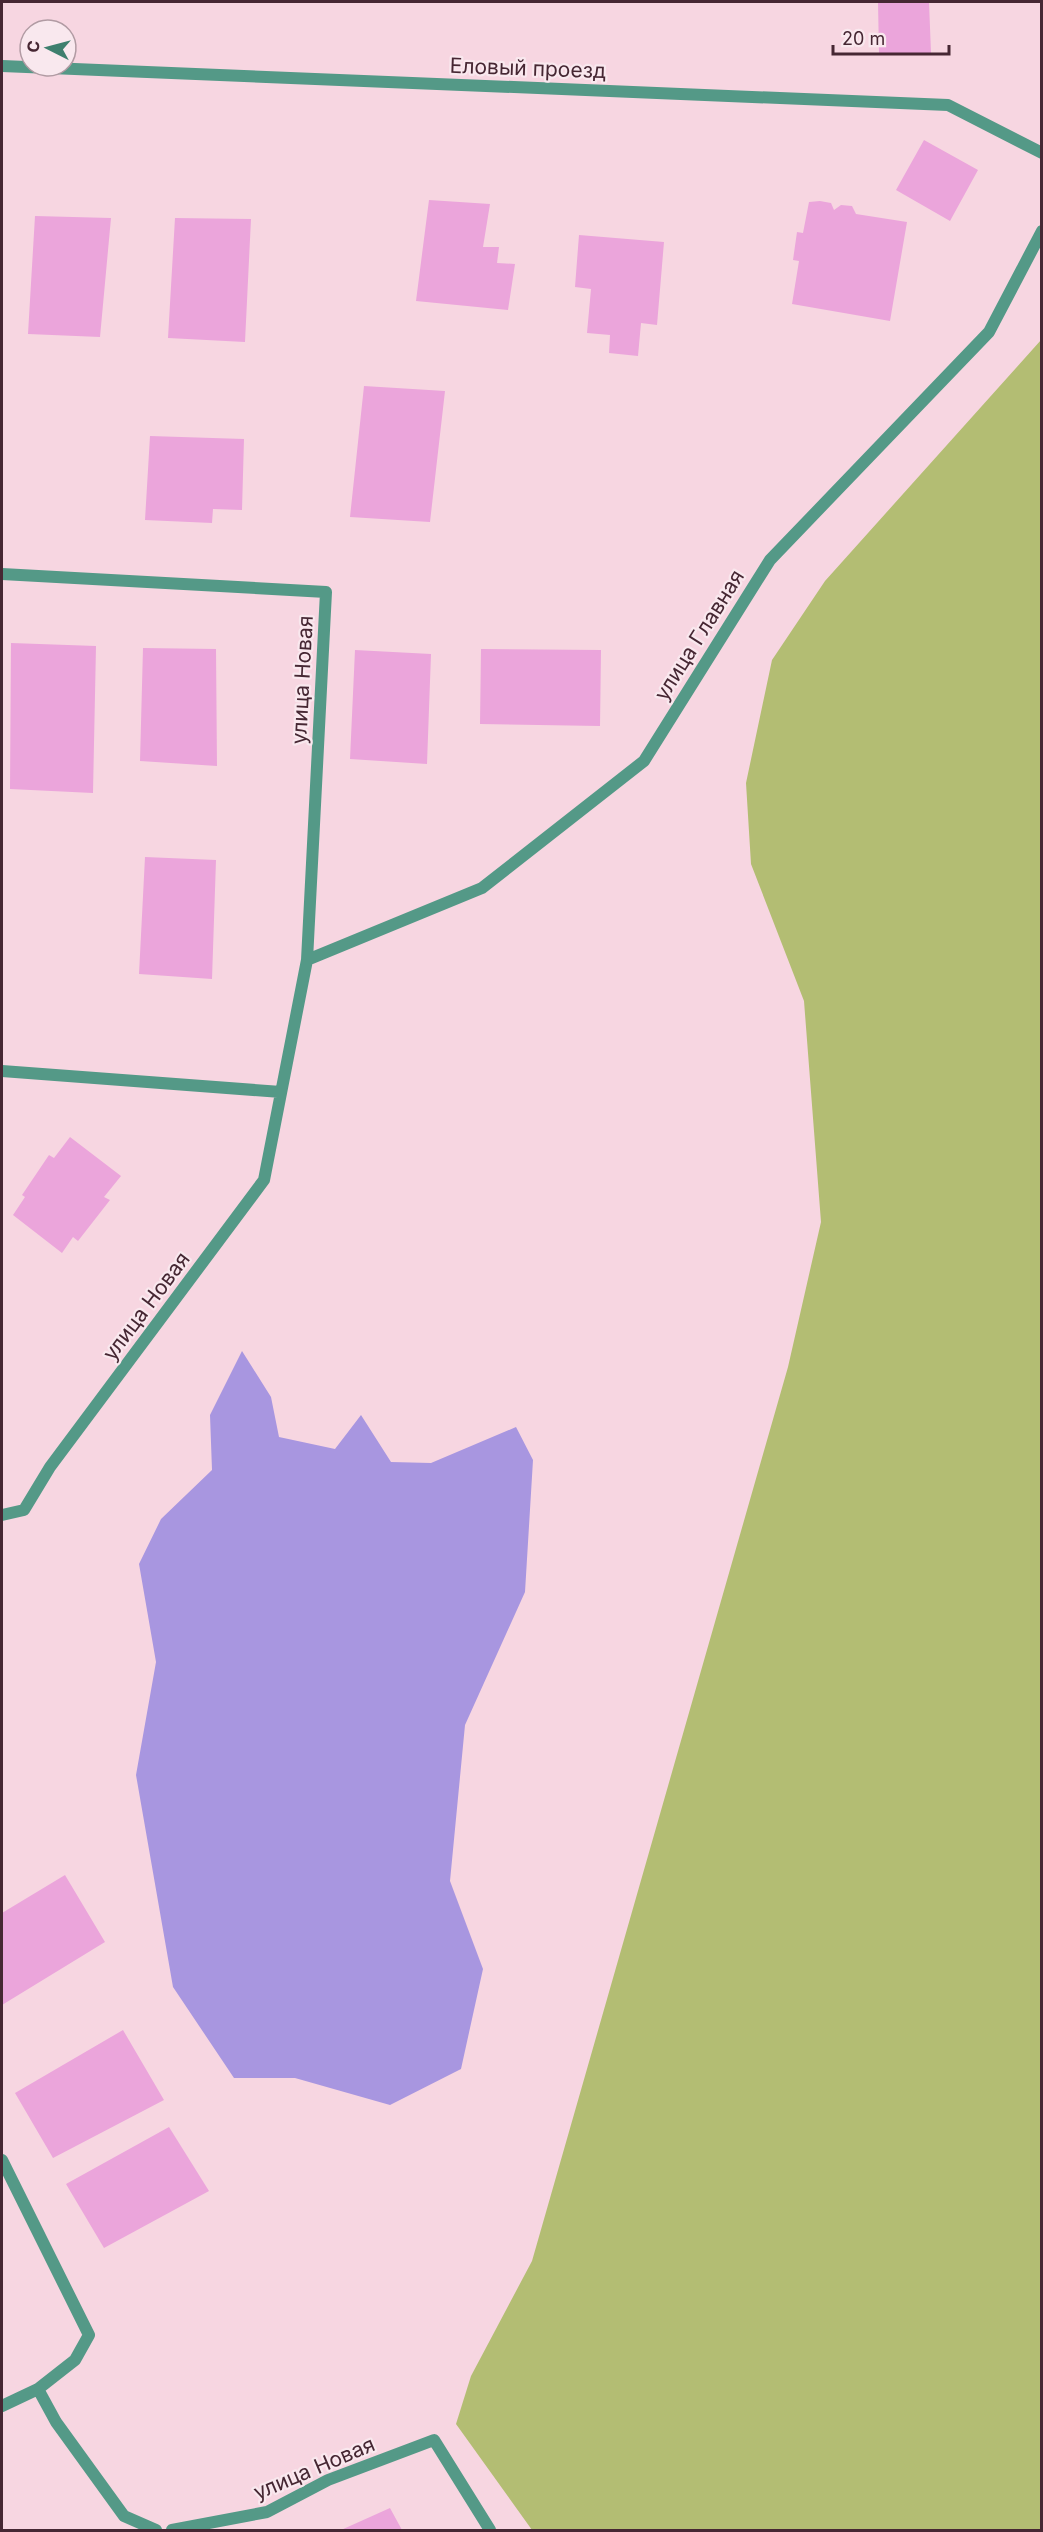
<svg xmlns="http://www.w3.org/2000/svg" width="1043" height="2532" font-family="Inter,sans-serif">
  <rect width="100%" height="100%" fill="#f7d6e1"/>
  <path fill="#b3bd73" d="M1041,340V2530H532L456,2424L471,2376L532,2261L788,1367L821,1222L804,1001L751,864L746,783L772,660L825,581Z"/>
  <path fill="#a896e0" d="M242,1351L271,1397L279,1437L335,1449L361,1415L391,1462L431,1463L516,1427L533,1460L525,1592L465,1725L450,1881L483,1969L461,2069L390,2105L295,2078H234L173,1987L136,1775L156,1662L139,1564L161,1519L212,1470L210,1415Z"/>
  <path fill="#eba5db" d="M878,2H929L931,53L879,54Z
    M924,140L978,170L950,221L896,190Z
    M429,200L490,204L483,247H499L497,263L515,264L508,310L416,301Z
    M820,201L831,203L834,210L841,205L852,206L856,214L907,222L890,321L792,304L799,261L793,260L797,232L803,233L809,202Z
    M35,216L111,218L100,337L28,334Z
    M175,218L251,219L245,342L168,338Z
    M579,235L664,242L657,325L641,323L638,356L609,353L610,335L587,333L591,289L575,287Z
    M364,386L445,391L430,522L350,517Z
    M150,436L244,439L242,510L213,509L212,523L145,520Z
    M11,643L96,646L93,793L10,789Z
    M143,648L216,649L217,766L140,761Z
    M481,649L601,650L600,726L480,724Z
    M355,650L431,654L427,764L350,759Z
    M145,857L216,860L212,979L139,974Z
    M70,1137L121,1176L104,1197L110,1200L78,1241L73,1237L62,1253L13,1215L25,1197L22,1195L49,1155L54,1158Z
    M65,1875L105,1942L2,2005V1913Z
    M123,2030L164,2100L53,2158L15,2093Z
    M169,2127L209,2191L104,2248L66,2184Z
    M390,2508L402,2530H341Z"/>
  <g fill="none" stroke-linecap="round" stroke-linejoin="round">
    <path stroke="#549987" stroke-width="12" d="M2,66L948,105L1042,153
      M2,574L326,592L307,960L264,1180L50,1467L24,1510L2,1515
      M307,960L482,888L644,761L770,560L989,332L1042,231
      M2,1071L281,1092
      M2,2160L89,2335L75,2360L38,2389
      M2,2406L38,2389L56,2422L124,2516L156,2530
      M172,2530L267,2512L328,2480L434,2440L490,2530"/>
  </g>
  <g text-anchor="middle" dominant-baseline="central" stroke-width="4.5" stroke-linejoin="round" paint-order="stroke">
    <g font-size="21" fill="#462733" stroke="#f9e8ee">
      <text transform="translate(528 68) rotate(2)">Еловый проезд</text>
      <text transform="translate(699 635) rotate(-58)">улица Главная</text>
      <text transform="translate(302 680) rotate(-87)">улица Новая</text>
      <text transform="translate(146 1306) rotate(-53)">улица Новая</text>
      <text transform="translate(314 2468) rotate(-23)">улица Новая</text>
    </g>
  </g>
  <rect width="1043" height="2532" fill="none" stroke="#462733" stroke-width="6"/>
  <g transform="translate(48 48) rotate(276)"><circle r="28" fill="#f9e8ee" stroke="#b19ba3" stroke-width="1.5"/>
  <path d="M0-4.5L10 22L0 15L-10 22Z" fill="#3e7f6e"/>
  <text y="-9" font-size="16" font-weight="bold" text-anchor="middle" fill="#462733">С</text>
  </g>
  <path d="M833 45v9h116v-9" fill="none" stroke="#462733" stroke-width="3"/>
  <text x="842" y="45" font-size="18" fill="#462733" stroke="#f9e8ee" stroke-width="4.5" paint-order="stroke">20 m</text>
</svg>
